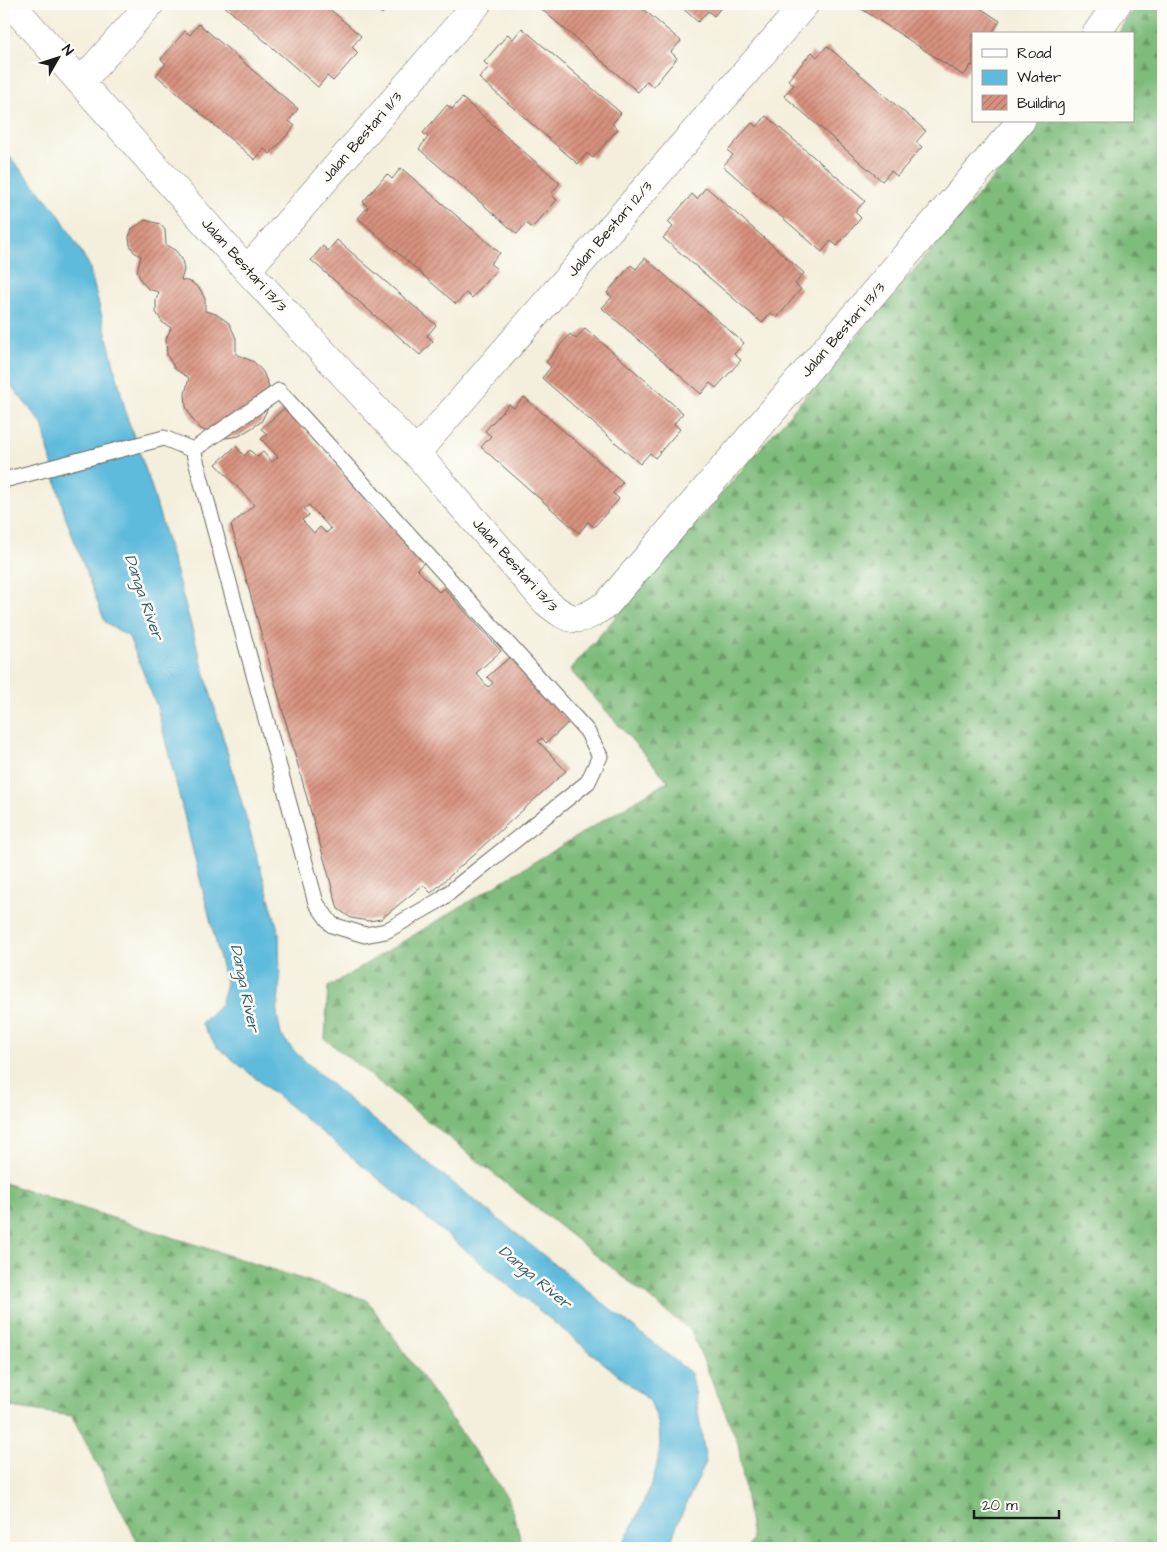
<svg xmlns="http://www.w3.org/2000/svg" width="1167" height="1552" font-family="'Architects Daughter',sans-serif">
  <defs>
    <pattern id="forest-firs" width="22" height="20" patternUnits="userSpaceOnUse" patternTransform="scale(1.25)"><rect width="22" height="20" fill="#7ebc7b"/><path d="M5 1l3.5 6h-7zM16 11l3.5 6h-7z" fill="#669864"/></pattern>
    <pattern id="building-hatch" width="6" height="6" patternUnits="userSpaceOnUse" patternTransform="scale(1.25)"><rect width="6" height="6" fill="#d8917e"/><path d="M-1 1l2-2M0 6l6-6M5 7l2-2" fill="none" stroke="#ae7666"/></pattern>
  </defs>
  <rect width="100%" height="100%" fill="#fdfcf7"/>
  <filter id="ink" filterUnits="userSpaceOnUse"><feTurbulence type="fractalNoise" baseFrequency=".02" numOctaves="2"/><feDisplacementMap in="SourceGraphic" scale="10" xChannelSelector="R" yChannelSelector="G"/><feConvolveMatrix kernelMatrix="1 2 1 2 8 2 1 2 1" color-interpolation-filters="sRGB"/></filter>
  <filter id="wash" filterUnits="userSpaceOnUse"><feTurbulence type="fractalNoise" baseFrequency=".0096" numOctaves="4" result="noise"/><feDisplacementMap in="SourceGraphic" scale="20" xChannelSelector="R" yChannelSelector="G"/><feGaussianBlur stdDeviation="1.12" result="paint"/><feColorMatrix in="noise" values="0 0 0 0 0 0 0 0 0 0 0 0 0 0 0 0 0 1.4 0 .05"/><feComposite in="paint" operator="in"/></filter>
  <g filter="url(#wash)">
    <rect width="100%" height="100%" fill="#f4efdc"/>
    <path fill="url(#forest-firs)" stroke="#4d6c4c" d="M1137,4H1163V1548H747L752,1539L738,1443L691,1331L325,1039L328,987L668,781L570,670L1042,121H1133V34H1117Z
      M4,1183L367,1300L509,1500L523,1548H141L72,1416L4,1406Z"/>
    <path fill="#5ebbdc" stroke="#3d6c7c" d="M4,150L58,213L89,265L127,417L151,485L279,933L280,981L277,1014L281,1035L296,1053L343,1095L692,1374L706,1462L678,1522L669,1548H621C639,1510 665,1471 659,1427C658,1419 653,1409 650,1401L215,1045L201,1023L221,1005L226,983L157,707L129,637L105,622L65,516L42,424L4,377Z"/>
    <g id="blocks">
      <path fill="url(#building-hatch)" fill-rule="evenodd" d="M222,4H324L361,36L352,47L358,53L333,81L327,76L318,87Z
        M371,4H391L382,14Z
        M542,4H637L681,41L671,52L677,58L653,87L647,81L638,92L539,7Z
        M678,4H724L714,16L708,11L698,22Z
        M854,4H974L1000,21L992,33L994,34H973V66L971,65L964,76Z
        M199,24L298,109L289,121L295,126L270,154L264,149L255,160L156,75L166,64L161,59L185,31L190,35Z
        M522,28L621,113L612,124L618,129L593,158L587,153L578,164L479,78L489,67L484,62L508,34L513,39Z
        M827,46L926,131L916,142L922,147L897,176L891,171L882,181L784,96L794,85L788,80L812,52L817,57Z
        M462,98L560,183L551,194L557,200L532,228L526,223L517,234L419,149L428,137L423,133L447,105L452,109Z
        M766,116L865,201L855,212L861,218L837,246L831,241L822,252L723,166L733,155L728,151L752,123L757,127Z
        M401,168L500,253L490,264L497,269L472,298L466,293L456,304L358,218L368,207L363,202L387,174L392,179Z
        M706,187L804,273L795,284L801,289L777,318L770,313L762,323L663,238L673,227L668,222L692,194L697,199Z
        M145,220L160,224L165,230L166,245L175,250L182,259L184,270L181,280L191,282L200,289L205,299V311L216,314L229,323L236,338V354L254,362L263,372L268,384L270,397L267,410L261,422L239,436L226,438L213,435L201,429L192,419L186,407L185,394L189,378L175,369L167,355L166,339L171,328L162,322L156,312V300L159,292L148,289L141,281L137,271L141,256L134,252L130,245L129,237L132,229Z
        M337,240L436,325L427,336L433,341L420,355L311,260L323,246L328,251Z
        M645,258L744,343L734,354L741,360L716,388L710,383L701,394L602,308L612,297L607,293L631,265L636,269Z
        M585,328L683,413L674,424L680,429L655,458L650,453L640,464L542,378L551,367L546,362L570,334L576,339Z
        M524,397L623,482L613,493L619,499L594,527L588,522L579,533L481,447L491,436L485,431L509,404L514,408Z
        M284,408L424,563L417,569L439,592L444,588L501,651L476,673L488,687L493,683L487,677L510,657L569,722L546,743L542,738L538,741L566,771L431,893L423,885L381,919L369,921L351,918L338,909L231,525L254,505L216,464L236,446L244,456L250,450L257,457L263,452L272,462L278,457L261,439L267,434L261,429ZM309,505L331,529L326,533L320,527L314,533L302,520L309,515L304,509Z"/>
    </g>
  </g>
  <g filter="url(#ink)">
    <use href="#blocks" fill-opacity="0" stroke="#68665f" stroke-width="1"/>
    <g fill="none" stroke-linecap="round" stroke-linejoin="round">
      <defs>
        <path id="lane" d="M279,391L587,731L600,756L588,782L440,900L386,931L365,935L332,925L316,903L193,450Z
          M4,480L164,438L193,450"/>
        <path id="street" d="M11,4L247,270L416,453L546,602C573,624 578,623 607,604L1021,121
          M1096,34L1117,4
          M81,82L150,4
          M247,270L477,4
          M416,453L805,4"/>
      </defs>
      <use href="#lane" stroke="#68665f" stroke-width="17"/>
      <use href="#street" stroke="#68665f" stroke-width="29"/>
      <use href="#lane" stroke="#fff" stroke-width="15"/>
      <use href="#street" stroke="#fff" stroke-width="28"/>
    </g>
  </g>
  <g text-anchor="middle" dominant-baseline="central" stroke-width="5" stroke-linejoin="round" paint-order="stroke">
    <g font-size="15" fill="#1c1c1c" stroke="#fdfcf7">
      <text transform="translate(362 137) rotate(-49)">Jalan Bestari 11/3</text>
      <text transform="translate(610 229) rotate(-49)">Jalan Bestari 12/3</text>
      <text transform="translate(244 265) rotate(48)">Jalan Bestari 13/3</text>
      <text transform="translate(843 330) rotate(-49)">Jalan Bestari 13/3</text>
      <text transform="translate(515 565) rotate(48)">Jalan Bestari 13/3</text>
    </g>
    <g font-size="16" font-style="italic" fill="#365c69" stroke="#fdfcf7">
      <text transform="translate(144 597) rotate(71)">Danga River</text>
      <text transform="translate(245 988) rotate(78)">Danga River</text>
      <text transform="translate(535 1277) rotate(40)">Danga River</text>
    </g>
  </g>
  <rect width="1167" height="1552" fill="none" stroke="#fdfcf7" stroke-width="20"/>
  <rect x="972" y="32" width="162" height="90" fill="#fdfcf7" stroke="#a3a29f"/>
  <rect x="982" y="49" width="25" height="8" fill="#ffffff" stroke="#a3a29f"/>
  <text x="1017" y="58" font-size="15" fill="#1c1c1c">Road</text>
  <rect x="982" y="70" width="25" height="15" fill="#5ebbdc" stroke="#a3a29f"/>
  <text x="1017" y="82" font-size="15" fill="#1c1c1c">Water</text>
  <rect x="982" y="95" width="25" height="15" fill="url(#building-hatch)" stroke="#a3a29f"/>
  <text x="1017" y="108" font-size="15" fill="#1c1c1c">Building</text>
  <g transform="translate(58 58) rotate(51)" stroke="#fdfcf7" stroke-width="4" paint-order="stroke">
  <path d="M0-4L9 19L0 12L-9 19Z" fill="#1c1c1c"/>
  <text y="-8" font-size="14" font-weight="bold" text-anchor="middle" fill="#1c1c1c">N</text>
  </g>
  <path d="M974 1510v8h85v-8" fill="none" stroke="#1c1c1c" stroke-width="2.5"/>
  <text x="982" y="1510" font-size="15" fill="#1c1c1c" stroke="#fdfcf7" stroke-width="4" paint-order="stroke">20 m</text>
</svg>
